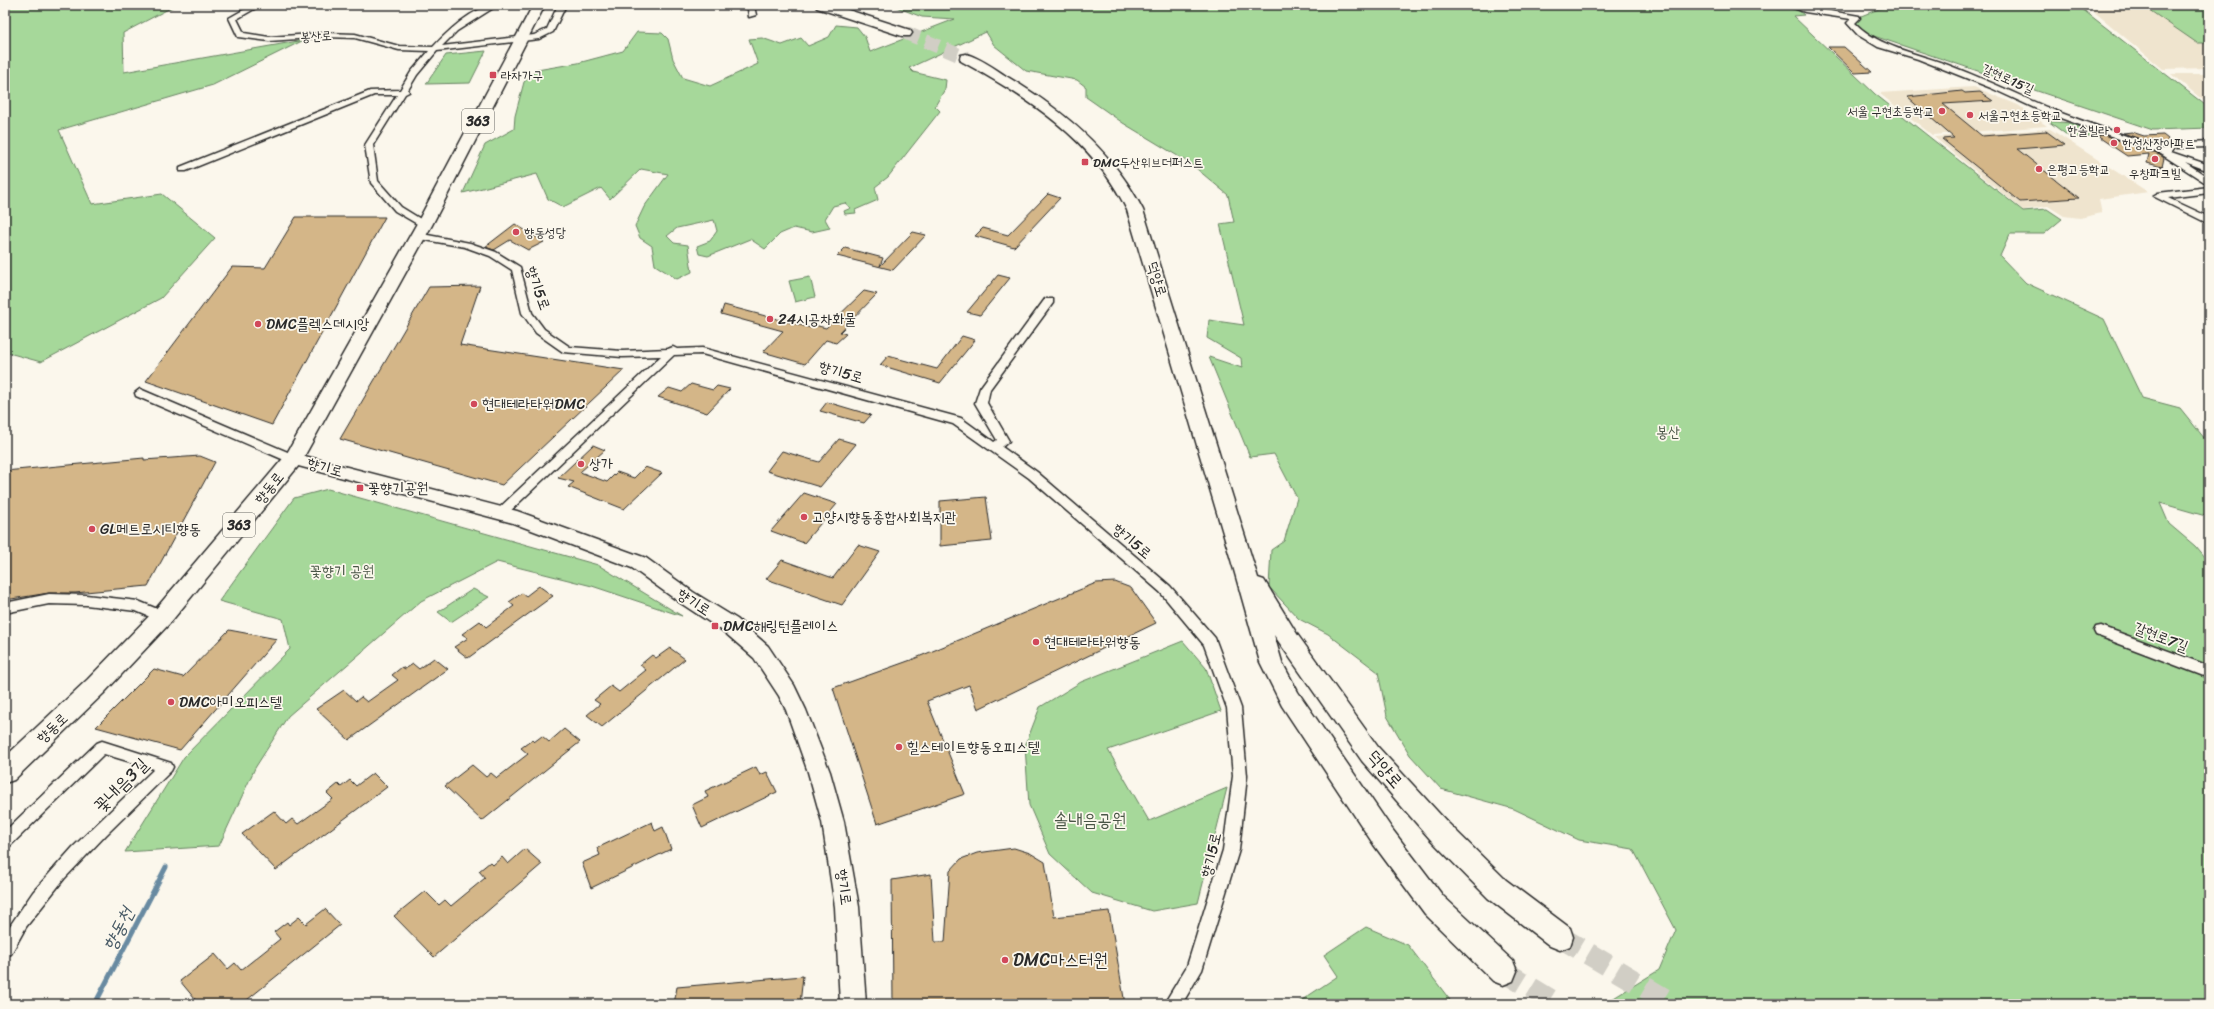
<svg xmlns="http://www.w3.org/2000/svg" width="2214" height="1009" font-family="Sriracha,'Poor Story',sans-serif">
  <rect width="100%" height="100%" fill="#fbf7ec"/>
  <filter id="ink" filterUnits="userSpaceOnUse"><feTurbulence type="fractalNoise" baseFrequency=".025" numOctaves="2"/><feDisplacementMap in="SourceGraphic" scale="8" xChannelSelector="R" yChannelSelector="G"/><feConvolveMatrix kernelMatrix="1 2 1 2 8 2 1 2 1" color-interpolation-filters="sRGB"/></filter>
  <g filter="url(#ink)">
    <path fill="#efe4ce" d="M2086,5H2209V68L2163,69Z
      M2171,74H2209V105Z
      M1974,87L2018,105L2047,126L1932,135L1879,93Z
      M2050,129L2148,192L2099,199L2102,213L2080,218L2064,216L2048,206L2023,210L1934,137Z"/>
    <path fill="#a6d89a" stroke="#688262" d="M5,5H176L123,33L124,72L304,40L213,85L59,130L92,204L162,194L215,238L161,298L41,362L5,352Z
      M891,5H1785L1798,10L1804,15L1793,16L1875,94L2023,211L2047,209L2062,219L2044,234H2010L2000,256L2026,283L2104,319L2142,398L2180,408L2209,444V517L2160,503L2169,524L2195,546L2209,563V1004H1604L1659,970L1676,930L1633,849L1579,840L1514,809L1441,789L1410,755L1387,716L1378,672L1328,634L1299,619L1269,587L1271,550L1284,541L1297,498L1274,454L1250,457L1209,357L1242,368L1241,358L1207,338L1209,320L1244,325L1220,224L1234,222L1228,195L1191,164L1123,123L1086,97V87L1077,80L1026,71L994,45L986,32L909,68L913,72L946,80L945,89L935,106L940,111L888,177L875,187L878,200L855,210L856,213L845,214L844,211L851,208L845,203L833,206L825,219L830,228L812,232L794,228L780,234L765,249L750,239L708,256L699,254L697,246L710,241L717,231L714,220L677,228L667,236L674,243L688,245L692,272L677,279L655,265L652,246L640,238L635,226L644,207L668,174L641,169L610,199L601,188L563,207L548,199L537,174L463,193L485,145L514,129L515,116L524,82L537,70L578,63L623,51L637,32L662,33L668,39L673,59L683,78L710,86L758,64L749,39L762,38L782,45L801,38L808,46L829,37L836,25L857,27L865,37L870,52L955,19L922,17Z
      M1889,5H2077L2209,108V128L2153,130L1865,33L1856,24V18Z
      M2142,5H2209V43H2197Z
      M486,51L470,83L426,84L446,55Z
      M2048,121L2070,123L2100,135L2071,138Z
      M810,277L815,297L795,302L789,281Z
      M328,489L598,565L682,616L592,586L497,562L421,601L288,716L255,768L219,846L125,852L184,757L290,649L283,619L219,601L294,498Z
      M473,589L489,597L451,622L438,612Z
      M1183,641L1206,668L1221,711L1108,750L1149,821L1227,788L1198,903L1152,911L1092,893L1050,854L1029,805L1025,746L1040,707L1081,682Z
      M1366,927L1408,945L1453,1004H1296L1338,976L1324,955Z"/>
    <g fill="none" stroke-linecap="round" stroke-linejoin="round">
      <path stroke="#688aa1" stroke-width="5" d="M95,1004L166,867"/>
    </g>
    <path fill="#d4b688" stroke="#2b2b2b" d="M1828,47H1844L1872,72L1855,73Z
      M1962,91L1965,93L1980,92L1993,101L1943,104L1982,136L2046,131L2065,145L2017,149L2079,198L2020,202L1942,139L1954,138L1907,97Z
      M2132,132L2144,136L2163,135L2168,139L2166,145L2164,147L2123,133Z
      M2104,135L2160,155L2164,158L2162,167L2147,163L2149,154L2127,156L2097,136Z
      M1048,194L1060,198L1014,247L975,236L983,228L1008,235Z
      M296,217H385L272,425L146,381L232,267L265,268Z
      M515,224L544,242L528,250L510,240L494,250L485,247Z
      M913,232L926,235L893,270L837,256L845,248L883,258L880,266Z
      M998,275L1010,278L980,315L967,312Z
      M480,286L460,345L624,370L502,485L340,439L429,287Z
      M864,291L877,294L840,332L846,334L836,343L826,340L805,364L763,352L783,331L721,314L724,305L811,328L814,325L826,328Z
      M962,336L975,340L940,383L880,365L888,356L937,369Z
      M691,384L713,390L717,386L730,389L707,413L658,397L669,388L682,392Z
      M827,402L871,415L864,423L820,411Z
      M839,439L856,444L820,487L767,471L782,451L819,462Z
      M593,445L605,450L580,472L607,482L617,472L634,478L645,467L662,473L624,509L568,487L574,482L558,478Z
      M200,456L215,462L148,586L75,593H49L5,600V471L144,458V460Z
      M804,493L837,504L804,543L771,531Z
      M986,497L992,541L940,546V501Z
      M858,545L880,552L842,605L766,579L782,560L833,578Z
      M1115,582L1131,588L1156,623L978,709L969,685L927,701L965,794L877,824L833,688L911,660L1096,583Z
      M539,586L553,596L468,658L454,647L468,638L462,634L480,621L486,627L514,606L509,602L522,593L526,596Z
      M229,630L277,639L180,750L96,727L154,669L183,677Z
      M670,648L685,659L602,727L587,715L600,704L594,700L611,686L619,692L646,670L640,665L652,655L656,658Z
      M434,658L448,669L349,740L316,709L344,690L356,701L361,697L367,702L398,680L392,675L402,667L405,669L413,664L419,669Z
      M564,729L580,742L482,821L445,786L472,765L486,777L491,773L497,778L528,754L521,748L532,740L534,742L542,736L549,742Z
      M756,767L760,775L767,772L777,792L702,828L692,805L708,797L705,791Z
      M373,773L387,787L276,870L242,834L274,811L286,824L292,819L298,824L333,799L327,793L338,784L341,787L350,780L356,786Z
      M652,822L655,831L663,827L671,849L591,888L582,863L600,855L597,848Z
      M1014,848L1030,853L1045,862L1054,917L1109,911L1125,1004H893L892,880L931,874L935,942H945L950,871L961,859L977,853Z
      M525,849L542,864L434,957L394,916L425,891L439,905L445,900L451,906L485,878L479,871L490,862L493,865L502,857L508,864Z
      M325,909L340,925L242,1004H199L180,981L215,954L228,969L235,963L241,970L280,939L274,932L287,922L289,925L299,917L306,924Z
      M803,976L800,1004H674L677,987Z"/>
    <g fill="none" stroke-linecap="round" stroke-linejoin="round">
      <path stroke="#d1cec5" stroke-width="22" stroke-dasharray="22 11" stroke-linecap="butt" d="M1560,937L1673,1004
        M1503,971L1557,1004"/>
      <path stroke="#d1cec5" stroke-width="14" stroke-dasharray="14 7" stroke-linecap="butt" d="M906,33L966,58"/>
      <defs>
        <path id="street" d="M252,5H261L237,19L244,33L269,37L326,33L355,34L399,46L433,47C448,31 475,5 498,5L457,31L442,46L534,35L547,29L558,5H566L553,32L539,39L437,51L417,75L408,90L409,92L405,94L373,145L378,181L401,207L427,223L429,225L424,228L395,211L371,183L365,145L397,95H374L186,171H180V167L370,91L400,90L411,72L429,51L399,50L355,38L326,37L269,41L238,37L229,18Z
          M736,5L754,6L756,15L749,17L748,9Z
          M1785,5H1796L1859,16L1860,18L1855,23C1880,48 1917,53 1948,65C1982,78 2014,93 2046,107C2085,123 2125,135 2164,149L2172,143L2209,141V147L2174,148L2171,152L2209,165V171L2185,162L2209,178V185L2161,154L2041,111L1991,88L1918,59L1878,47L1858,35L1847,23L1851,19L1805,12Z
          M2209,187V193L2168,198L2209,217V224L2153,196L2158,193Z
          M417,233L470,243L496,252L520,267L532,313L544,329L570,347L622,351L668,349L673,347L677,349L702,348L961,418L994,442L997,440L975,403L980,388L1045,299H1053V303L990,389L987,403L1009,441L1002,447L1037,472L1170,586L1215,638L1241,708L1247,776L1239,850L1202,970L1182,1004H1164L1187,966L1223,850L1233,776L1227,708L1204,645L1160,592L1029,478L953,424L702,354L674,355L505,516H497L495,513L497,510L661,356L622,357L563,352L536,333L522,313L512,270L490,256L465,247L414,238V234Z
          M140,389L297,456L299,459L297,462H289L136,396L135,393Z
          M49,594L86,595L138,601L167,613L169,617L167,621L162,622L136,611L86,605L49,604L5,613V603Z
          M2101,626L2209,666V678L2096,635L2094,631L2096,627Z
          M102,741L171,763L173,767L171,771L106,835L64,879L26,927L11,954L5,956V933L33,892L73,847L154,769L104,754L10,846L5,848V831L97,743Z"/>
        <path id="secondary" d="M293,453L517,511L646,558L693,592L737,619L768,646L794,685L806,710L830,772L844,822L859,907L866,1004H840L835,907L822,822L808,772L786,710L779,696L754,658L723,631L679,602L632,568L513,523L287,463L284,459L287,455Z"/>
        <path id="primary" d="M533,5H545L432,225L300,464L170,623L104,693L14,780L5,783V757L88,679L154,611L286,455L416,225Z
          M815,5H833L910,30L912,33L910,36H902L817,8Z
          M966,54C980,58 994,68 1006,76C1062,109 1113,151 1143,210L1258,578L1264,580L1297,634L1378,747L1448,823L1506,880L1570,928L1573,937L1570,946L1560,950L1550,946L1488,898L1430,839L1362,761L1274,635L1282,662L1298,692L1392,829L1443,896L1513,961L1517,971L1513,981L1503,985L1493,981L1425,914L1374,845L1282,706L1260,662L1234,570L1127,210C1093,139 1028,98 961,61L960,58L961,55Z"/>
      </defs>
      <use href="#street" stroke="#2b2b2b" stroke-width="3"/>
      <use href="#secondary" stroke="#2b2b2b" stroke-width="3"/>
      <use href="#primary" stroke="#2b2b2b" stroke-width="3"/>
      <use href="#street" fill="#fbf7ec" fill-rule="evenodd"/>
      <use href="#secondary" fill="#fbf7ec" fill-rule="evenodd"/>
      <use href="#primary" fill="#fbf7ec" fill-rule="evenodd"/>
    </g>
  </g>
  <g fill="#d1495b" stroke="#fbf7ec" stroke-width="1.5">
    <rect x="489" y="71" width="8" height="8" rx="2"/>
    <circle cx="1942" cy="111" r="4"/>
    <circle cx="1970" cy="115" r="4"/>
    <circle cx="2117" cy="130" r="4"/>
    <circle cx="2114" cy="143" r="4"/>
    <circle cx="2155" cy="159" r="4"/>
    <rect x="1081" y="158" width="8" height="8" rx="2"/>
    <circle cx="2039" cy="169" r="4"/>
    <circle cx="516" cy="232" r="4"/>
    <circle cx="770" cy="319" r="4"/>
    <circle cx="258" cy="324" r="4"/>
    <circle cx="474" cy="404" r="4"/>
    <circle cx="581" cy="464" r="4"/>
    <rect x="356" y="484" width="8" height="8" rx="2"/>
    <circle cx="804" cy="517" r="4"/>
    <circle cx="92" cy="529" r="4"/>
    <rect x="711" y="622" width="8" height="8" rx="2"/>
    <circle cx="1036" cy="642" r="4"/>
    <circle cx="171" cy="702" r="4"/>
    <circle cx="899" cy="747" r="4"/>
    <circle cx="1005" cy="960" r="4"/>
  </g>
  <g text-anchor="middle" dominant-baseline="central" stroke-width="3.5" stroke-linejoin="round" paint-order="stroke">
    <g font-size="13" fill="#2b2b2b" stroke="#fbf7ec">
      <text transform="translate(316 36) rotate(-3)">봉산로</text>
      <text transform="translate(2008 79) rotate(24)">갈현로15길</text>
    </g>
    <g font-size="13" fill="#2b2b2b" stroke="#fbf7ec" text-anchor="start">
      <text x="501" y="75">라자가구</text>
      <text x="1934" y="111" text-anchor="end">서울 구현초등학교</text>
      <text x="1978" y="115">서울구현초등학교</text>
      <text x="2109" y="130" text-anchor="end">한솔빌라</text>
      <text x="2122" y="143">한성산장아파트</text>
      <text x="1093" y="162">DMC두산위브더퍼스트</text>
      <text x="2047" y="169">은평고등학교</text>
      <text x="2155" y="173" text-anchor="middle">우창파크빌</text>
      <text x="524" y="232">향동성당</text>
    </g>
    <g fill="#fbf7ec" stroke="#696865" stroke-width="1">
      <rect x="462" y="109" width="32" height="24" rx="3"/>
      <rect x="223" y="513" width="32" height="24" rx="3"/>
    </g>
    <g font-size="14" font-weight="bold" fill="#2b2b2b">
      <text x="478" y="121">363</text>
      <text x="239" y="525">363</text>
    </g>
    <g font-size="15" fill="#2b2b2b" stroke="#fbf7ec">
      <text transform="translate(1157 279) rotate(73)">덕양로</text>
      <text transform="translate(538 288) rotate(70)">향기5로</text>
      <text transform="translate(841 372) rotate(16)">향기5로</text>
      <text transform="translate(325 467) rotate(15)">향기로</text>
      <text transform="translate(269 488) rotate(-51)">향동로</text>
      <text transform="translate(1132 541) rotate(40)">향기5로</text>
      <text transform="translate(694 602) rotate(33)">향기로</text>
      <text transform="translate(2161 637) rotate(21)">갈현로7길</text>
      <text transform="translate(52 728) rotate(-43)">향동로</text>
      <text transform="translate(1211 855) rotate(-77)">향기5로</text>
      <text transform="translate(844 887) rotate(82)">향기로</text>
    </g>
    <g font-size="15" fill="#2b2b2b" stroke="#fbf7ec" text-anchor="start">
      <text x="778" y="319">24시공차화물</text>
      <text x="266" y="324">DMC플렉스데시앙</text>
      <text x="482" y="404">현대테라타워DMC</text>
      <text x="589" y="464">상가</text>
      <text x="368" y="488">꽃향기공원</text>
      <text x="812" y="517">고양시향동종합사회복지관</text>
      <text x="100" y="529">GL메트로시티향동</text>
      <text x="723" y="626">DMC해링턴플레이스</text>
      <text x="1044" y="642">현대테라타워향동</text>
      <text x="179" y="702">DMC아미오피스텔</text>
      <text x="907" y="747">힐스테이트향동오피스텔</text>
    </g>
    <g font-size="15" fill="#4a5647" stroke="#fbf7ec">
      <text x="1668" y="432">봉산</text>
      <text x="342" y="571">꽃향기 공원</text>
    </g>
    <g font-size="18" fill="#2b2b2b" stroke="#fbf7ec">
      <text transform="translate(1385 769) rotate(49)">덕양로</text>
      <text transform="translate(121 785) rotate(-45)">꽃내음3길</text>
    </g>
    <g font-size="18" fill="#4a5647" stroke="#fbf7ec">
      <text x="1090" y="820">솔내음공원</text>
    </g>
    <g font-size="18" fill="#2b2b2b" stroke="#fbf7ec" text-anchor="start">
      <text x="1013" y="960">DMC마스터원</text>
    </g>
    <g font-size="19" font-style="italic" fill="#495b66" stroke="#fbf7ec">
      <text transform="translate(118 929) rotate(-63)">향동천</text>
    </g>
  </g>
  <rect width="2214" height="1009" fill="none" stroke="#fbf7ec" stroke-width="20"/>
  <rect x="10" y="10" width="2194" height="989" fill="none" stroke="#2b2b2b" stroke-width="1.5" filter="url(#ink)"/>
</svg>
